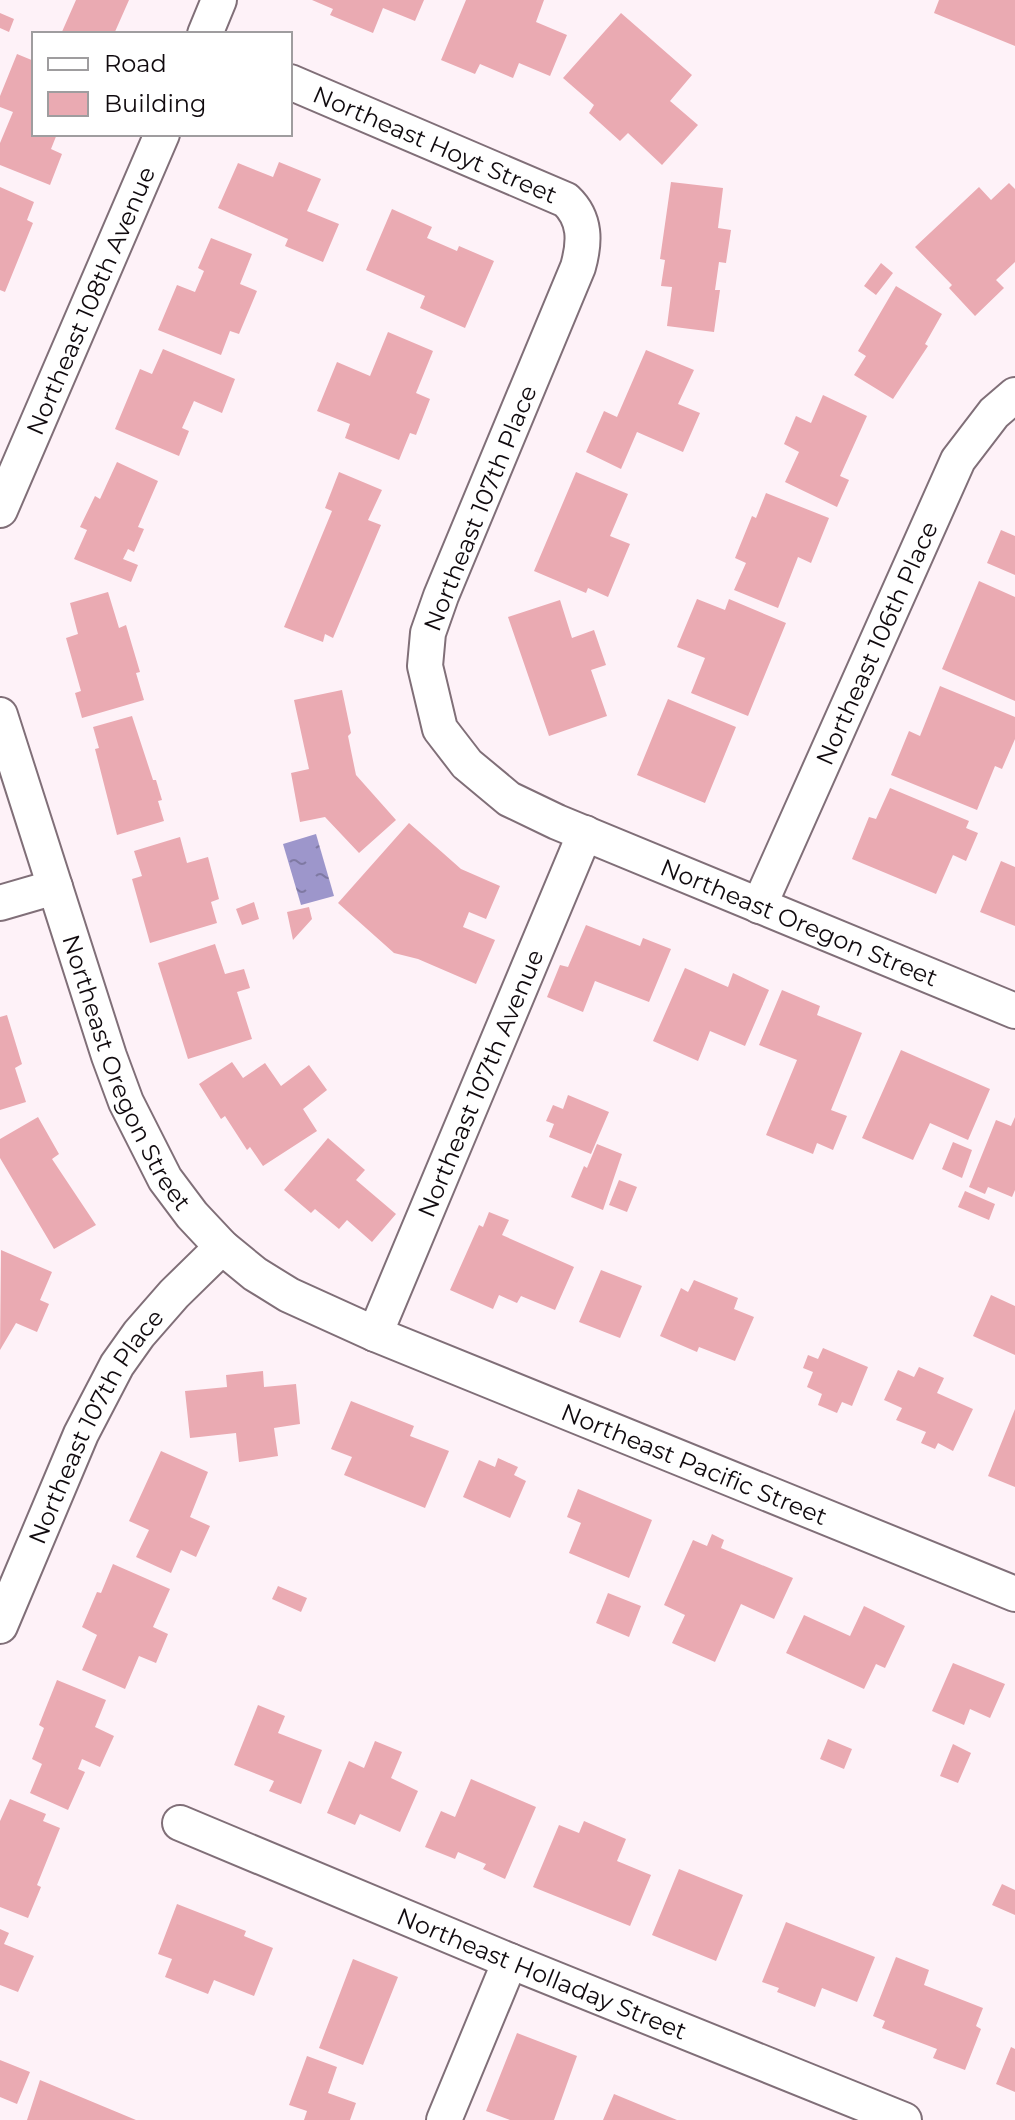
<svg xmlns="http://www.w3.org/2000/svg" width="1015" height="2120" font-family="Montserrat,sans-serif">
  <defs>
    <pattern id="water-ripples" width="26" height="14" patternUnits="userSpaceOnUse" patternTransform="scale(2)"><rect width="26" height="14" fill="#9d96cb"/><path d="M2 4q2-2 4 0t4 0M15 11q2-2 4 0t4 0" fill="none" stroke="#7f79a3"/></pattern>
  </defs>
  <rect width="100%" height="100%" fill="#fef2f8"/>
  <path fill="url(#water-ripples)" d="M316,834L334,896L301,905L283,844Z"/>
  <path fill="#eaaab2" d="M76,0H129L114,34H61Z
    M312,0H424L415,21L383,8L373,33L330,15L333,9Z
    M466,0H544L536,22L567,35L550,76L519,63L513,78L480,64L475,74L441,60Z
    M939,0H1015V46L934,13Z
    M0,13L14,19L9,32L0,28Z
    M621,13L692,75L670,101L698,125L662,165L628,133L620,141L589,113L594,105L563,78Z
    M17,54L34,61V134H57L51,149L62,154L50,185L0,165V143L13,112L0,107V96Z
    M279,162L321,179L307,211L339,224L323,262L285,246L288,239L218,208L238,163L273,177Z
    M671,182L723,188L718,228L731,230L726,263L719,262L715,290H720L714,332L667,326L672,287L661,286L665,260L660,259Z
    M1009,183L1015,189V262L996,280L1004,288L975,316L949,288L952,285L915,247L979,187L991,200Z
    M0,187L34,202L27,220L33,223L5,292L0,290Z
    M392,209L432,227L427,238L457,251L459,246L494,261L465,328L420,308L425,296L366,270Z
    M211,238L252,254L240,284L257,291L239,334L230,331L221,355L158,330L177,285L195,292L204,271L198,268Z
    M881,263L893,273L876,295L864,286Z
    M896,286L942,314L925,344L928,346L893,399L854,375L866,356L858,351Z
    M388,332L433,351L416,393L430,399L416,435L410,433L399,460L345,438L350,424L317,411L337,362L370,376Z
    M163,349L235,379L222,413L194,401L182,428L189,431L179,456L115,429L140,369L152,374Z
    M646,350L694,370L678,404L700,413L683,452L637,432L621,469L586,452L604,411L617,417Z
    M823,395L867,416L840,476L849,480L837,507L785,482L799,452L784,444L796,416L811,423Z
    M117,462L158,481L138,527L144,529L134,552L128,549L123,559L138,565L131,582L74,559L87,530L80,527L95,496L100,499Z
    M339,472L382,490L368,520L381,525L333,638L325,634L323,642L284,627L332,511L325,508Z
    M576,472L628,494L610,536L630,544L608,597L588,588L586,593L534,571Z
    M766,493L829,518L811,563L798,557L778,608L734,590L746,563L735,558L752,516L756,518Z
    M1001,530L1015,536V575L987,563Z
    M979,581L1015,597V701L942,669Z
    M108,592L119,628L126,625L140,672L136,673L144,700L82,718L75,693L81,691L66,638L78,634L70,603Z
    M697,599L725,610L729,599L786,623L748,716L691,693L705,658L677,647Z
    M560,600L572,638L594,630L606,665L591,670L607,716L549,736L508,617Z
    M940,686L1015,717V739L1002,769L995,766L977,810L891,775L909,731L920,736Z
    M342,690L351,733L348,736L356,775L396,820L359,853L325,817L300,822L291,773L309,769L294,700Z
    M668,699L736,727L705,803L637,775Z
    M132,716L153,780H156L162,800L158,801L164,821L117,835L95,749L99,748L93,727Z
    M890,788L969,821L966,828L978,833L966,861L953,855L936,894L852,859L869,817L876,819Z
    M409,823L461,869L500,886L486,919L469,912L463,927L495,940L476,984L418,959L394,953L338,903Z
    M180,837L187,863L208,857L219,899L211,902L217,923L150,943L132,879L142,876L134,851Z
    M1001,861L1015,867V926L980,912Z
    M254,902L259,919L242,925L236,909Z
    M309,907L312,919L293,940L287,912Z
    M586,925L640,946L643,938L671,949L649,1002L595,981L583,1012L547,997L560,965L568,967Z
    M215,944L225,974L244,969L250,988L237,992L252,1039L188,1059L158,963Z
    M685,968L728,987L733,973L769,990L745,1046L710,1031L698,1061L653,1041Z
    M782,990L820,1006L817,1015L862,1033L831,1110L847,1116L833,1150L817,1143L813,1154L766,1135L797,1060L759,1045Z
    M7,1015L22,1064L15,1068L26,1102L0,1110V1017Z
    M901,1050L990,1089L968,1140L930,1123L913,1160L862,1138Z
    M232,1062L243,1078L265,1063L281,1086L309,1065L327,1090L303,1109L317,1131L263,1166L250,1147L247,1150L225,1116L221,1119L199,1084Z
    M568,1095L609,1112L591,1154L549,1137L554,1124L546,1121L553,1105L563,1109Z
    M38,1117L59,1154L52,1159L96,1225L54,1249L0,1158V1139Z
    M1015,1117V1190L1012,1197L988,1187L985,1194L969,1187L996,1120L1011,1126Z
    M328,1138L365,1170L356,1180L396,1214L372,1242L347,1220L339,1229L315,1209L311,1213L284,1190Z
    M953,1142L972,1150L962,1178L942,1169Z
    M597,1144L622,1154L603,1210L571,1197L584,1166L587,1168Z
    M619,1180L637,1187L627,1212L609,1205Z
    M965,1191L995,1204L989,1220L958,1207Z
    M489,1212L509,1220L502,1235L574,1267L555,1310L521,1296L517,1303L499,1295L493,1309L450,1290L479,1225L483,1227Z
    M1,1250L52,1272L40,1300L49,1304L37,1332L16,1323L0,1350Z
    M601,1270L642,1286L620,1338L579,1322Z
    M694,1280L738,1298L734,1309L754,1317L735,1361L699,1347L697,1352L660,1336L681,1288L688,1292Z
    M991,1295L1015,1306V1355L973,1336Z
    M823,1348L868,1367L852,1406L842,1402L837,1413L818,1405L822,1394L807,1387L813,1372L803,1368L808,1355L818,1359Z
    M919,1367L944,1378L937,1393L973,1409L953,1451L938,1443L935,1449L921,1443L926,1432L896,1420L902,1408L884,1400L898,1370L914,1377Z
    M263,1371L264,1387L296,1384L300,1424L274,1428L278,1456L239,1462L236,1433L190,1438L185,1391L227,1387L226,1375Z
    M351,1401L414,1426L410,1436L449,1451L425,1508L344,1475L352,1457L331,1449Z
    M1015,1409V1487L988,1476Z
    M161,1451L208,1472L190,1517L210,1526L196,1557L181,1550L171,1573L136,1557L149,1530L129,1521Z
    M498,1458L518,1467L514,1475L526,1481L510,1518L463,1497L479,1460L495,1467Z
    M578,1489L652,1520L629,1578L569,1553L581,1523L567,1517Z
    M712,1534L724,1540L721,1548L793,1578L774,1619L741,1604L715,1662L672,1643L685,1615L664,1605L693,1540L707,1546Z
    M113,1564L170,1589L153,1627L168,1634L156,1663L139,1656L125,1689L82,1670L97,1635L82,1627L97,1592L101,1593Z
    M278,1586L307,1598L301,1612L272,1599Z
    M608,1593L641,1606L629,1637L596,1623Z
    M864,1606L905,1626L885,1668L876,1664L864,1689L786,1653L804,1615L850,1636Z
    M953,1663L1005,1684L990,1718L970,1709L964,1725L932,1711Z
    M57,1680L106,1700L95,1727L114,1736L100,1767L82,1759L78,1769L85,1772L68,1810L30,1793L42,1764L32,1759L44,1728L39,1725Z
    M258,1705L285,1716L278,1733L322,1750L301,1804L269,1791L274,1781L234,1765Z
    M828,1739L852,1749L844,1769L820,1759Z
    M375,1741L402,1752L391,1778L418,1791L400,1832L360,1814L355,1825L327,1813L349,1761L364,1768Z
    M953,1744L971,1753L958,1783L940,1776Z
    M471,1779L536,1807L505,1879L483,1869L486,1864L458,1852L455,1859L425,1847L441,1811L455,1817Z
    M10,1799L46,1814L43,1821L60,1828L37,1885L41,1887L28,1918L0,1907V1821Z
    M584,1821L626,1839L617,1861L651,1875L630,1926L533,1887L559,1825L579,1833Z
    M679,1869L743,1895L716,1961L652,1935Z
    M1002,1884L1015,1890V1915L992,1905Z
    M177,1904L246,1931L244,1936L273,1948L254,1996L214,1980L208,1994L165,1977L172,1959L158,1954Z
    M786,1922L875,1957L857,2002L822,1988L815,2007L777,1992L779,1988L762,1982Z
    M0,1929L9,1933L4,1944L34,1956L18,1992L0,1985Z
    M896,1957L929,1970L924,1985L983,2008L976,2026L981,2029L965,2070L933,2058L937,2049L882,2028L885,2021L873,2016Z
    M353,1959L398,1977L363,2065L319,2048Z
    M517,2033L577,2056L554,2120H510L486,2111Z
    M1011,2047L1015,2049V2092L996,2084Z
    M307,2056L337,2067L328,2093L356,2103L350,2120H304L307,2111L289,2105Z
    M0,2060L30,2072L17,2104L0,2097Z
    M40,2080L136,2120H27Z
    M614,2094L677,2120H603Z"/>
  <g fill="none" stroke-linecap="round" stroke-linejoin="round">
    <defs>
      <g id="street">
        <path d="M205,34L219,0"/>
        <path id="s1" d="M290,82L566,200C586,219 585,242 578,267L441,596L428,633L425,666L440,729L467,764L509,799L557,822L1015,1011"/>
        <path id="s2" d="M0,510L162,134"/>
        <path id="s3" d="M0,715L109,1056L126,1102L165,1179L192,1215L222,1247L255,1274L289,1295L375,1334L1015,1594"/>
        <path d="M0,903L55,887"/>
        <path id="s4" d="M759,906L958,460L994,413L1015,395"/>
        <path id="s5" d="M375,1334L585,833"/>
        <path id="s6" d="M0,1626L81,1434L117,1365L139,1334L174,1294L222,1247"/>
        <path id="s7" d="M180,1823L510,1961L904,2120"/>
        <path d="M444,2120L510,1961"/>
      </g>
    </defs>
    <use href="#street" stroke="#806f78" stroke-width="38"/>
    <use href="#street" stroke="#fff" stroke-width="34"/>
  </g>
  <g text-anchor="middle" dominant-baseline="central" stroke-width="6" stroke-linejoin="round" paint-order="stroke">
    <g font-size="24" fill="#100a0e" stroke="#fff">
      <text stroke="none"><textPath href="#s1" startOffset="158">Northeast Hoyt Street</textPath></text>
      <text stroke="none"><textPath href="#s2" startOffset="228">Northeast 108th Avenue</textPath></text>
      <text transform="translate(480 508) rotate(-68)">Northeast 107th Place</text>
      <text stroke="none"><textPath href="#s4" startOffset="288">Northeast 106th Place</textPath></text>
      <text stroke="none"><textPath href="#s1" startOffset="1280">Northeast Oregon Street</textPath></text>
      <text stroke="none"><textPath href="#s3" startOffset="380">Northeast Oregon Street</textPath></text>
      <text stroke="none"><textPath href="#s5" startOffset="272">Northeast 107th Avenue</textPath></text>
      <text stroke="none"><textPath href="#s6" startOffset="222">Northeast 107th Place</textPath></text>
      <text stroke="none"><textPath href="#s3" startOffset="1104">Northeast Pacific Street</textPath></text>
      <text stroke="none"><textPath href="#s7" startOffset="392">Northeast Holladay Street</textPath></text>
    </g>
  </g>
  <rect x="32" y="32" width="260" height="104" fill="#ffffff" stroke="#9f9d9f" stroke-width="2"/>
  <rect x="48" y="58" width="40" height="12" fill="#ffffff" stroke="#9f9d9f" stroke-width="2"/>
  <text x="104" y="72" font-size="24" fill="#100a0e">Road</text>
  <rect x="48" y="92" width="40" height="24" fill="#eaaab2" stroke="#9f9d9f" stroke-width="2"/>
  <text x="104" y="112" font-size="24" fill="#100a0e">Building</text>
</svg>
